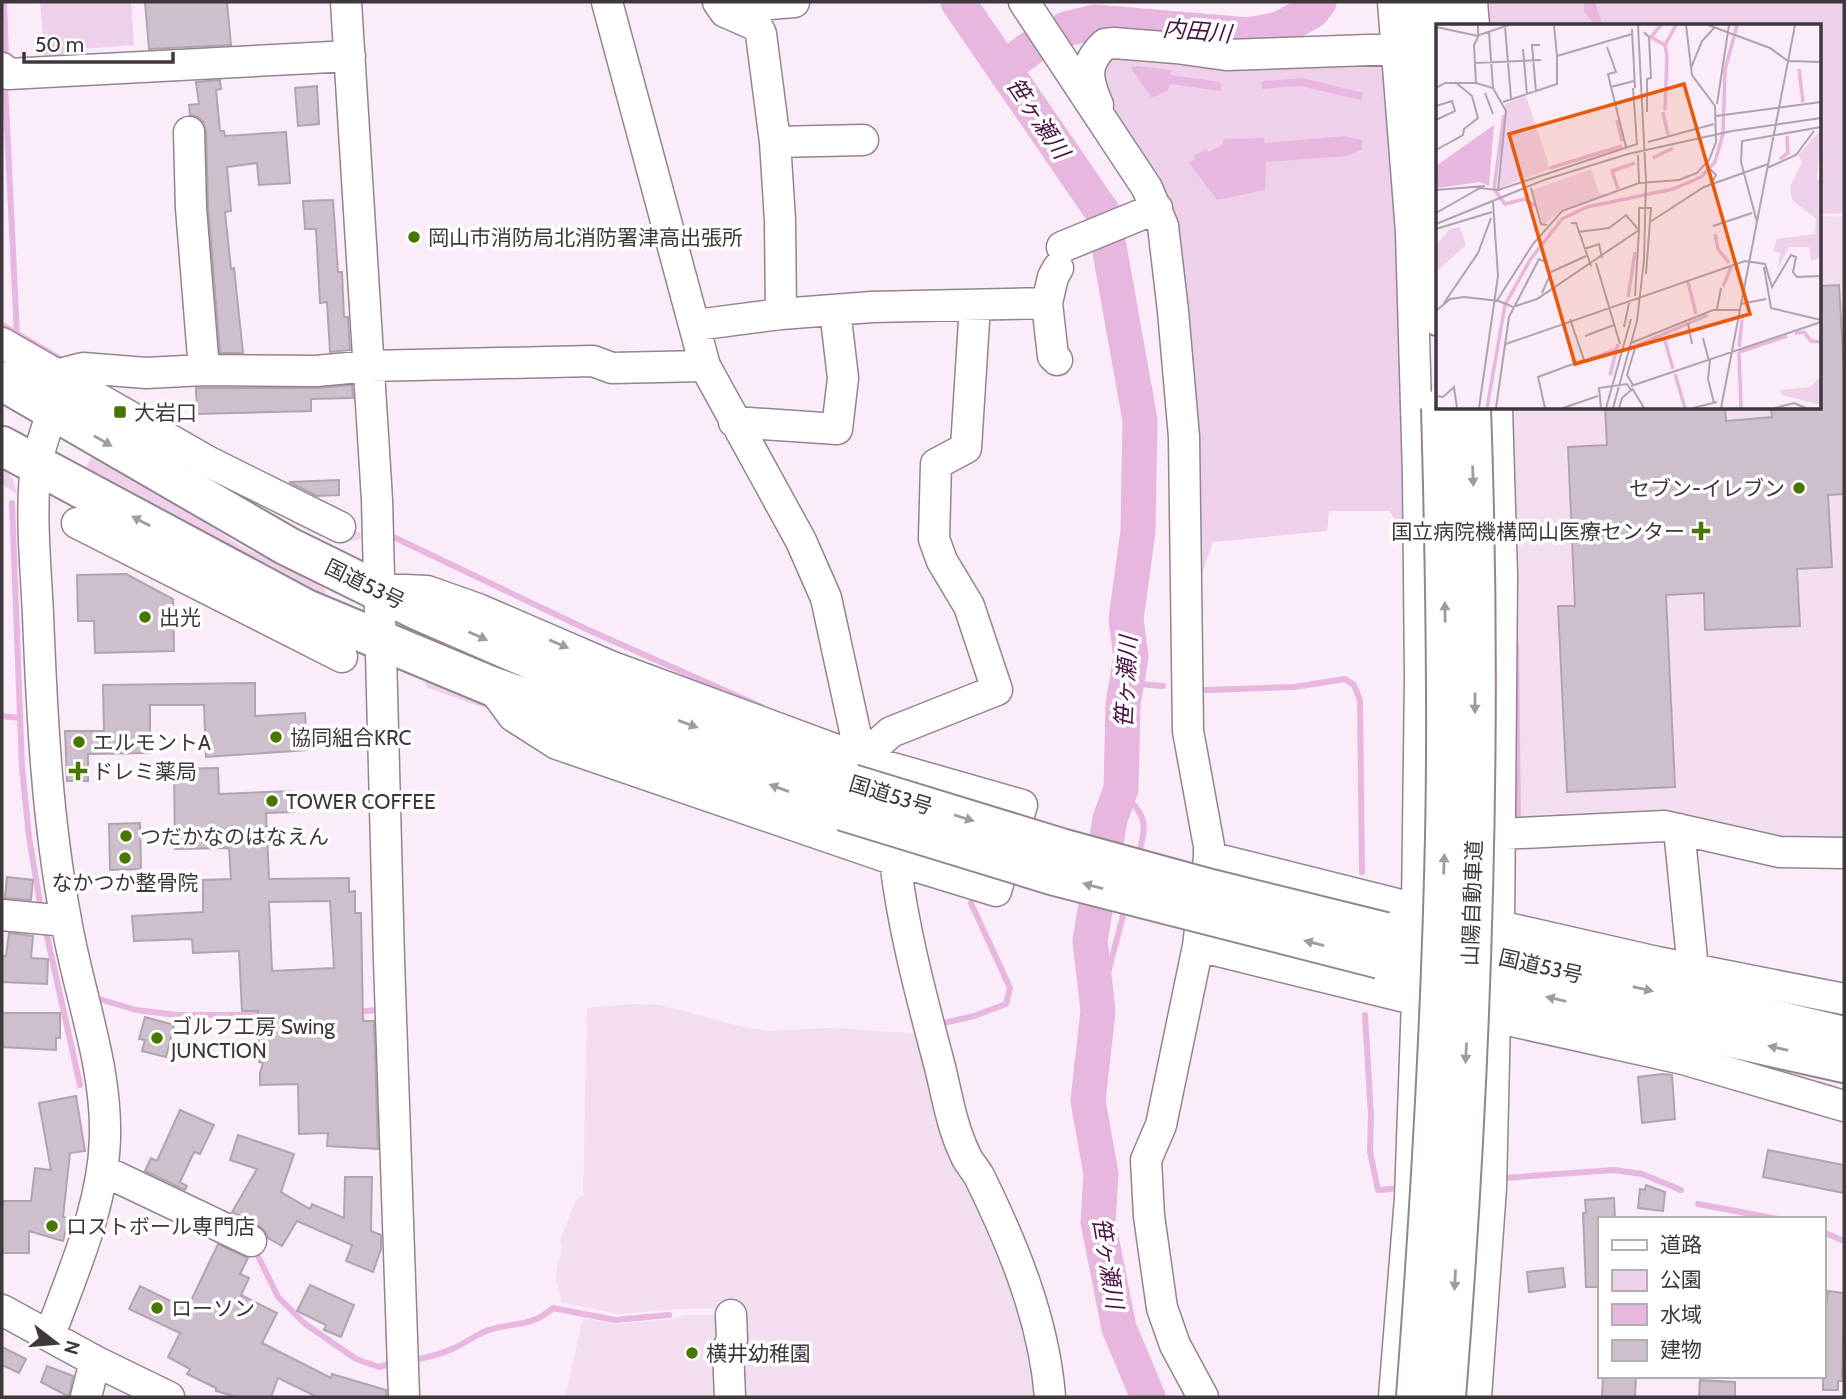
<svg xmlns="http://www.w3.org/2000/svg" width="1846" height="1399" font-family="Cabin,'Noto Sans JP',sans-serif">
  <rect width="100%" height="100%" fill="#faecf8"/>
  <path fill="#f3deef" d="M1844,216V846L1512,819L1504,408H1820V217Z
    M636,1004L660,1005L743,1027L770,1031L832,1028L911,1033L921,1037L1015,1275L1041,1397H738L742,1308L677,1309L620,1314L562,1303L556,1280L557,1267L562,1252L560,1240L576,1200L583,1196L587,1008Z
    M684,1315H722L724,1397H565L583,1318L613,1324L673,1319Z"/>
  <path fill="#efd0ea" d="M40,2H131L134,45L67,50V59L45,61Z
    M1484,2H1844V213L1820,214V26H1486Z
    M1384,57L1399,258L1409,532L1401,530L1390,511H1329L1327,531L1213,542L1191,606L1171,233L1098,90L1099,58Z
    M91,458L101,459L173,500L239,545L323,586L326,592L323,597L91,475L86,467Z
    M2,464L13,480L17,494L2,484Z
    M255,495L346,527L360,533L361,538C332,553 277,514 255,495Z
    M426,678L481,693L490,710L428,688L425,683Z
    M1701,1045L1836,1086L1844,1092L1699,1053Z"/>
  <path fill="#e7b7df" d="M1584,2H1595L1603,26H1596L1584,12Z
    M1137,66L1171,70L1170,75L1221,82V91L1170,84L1168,90L1152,98L1130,67Z
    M1302,78L1363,93L1361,100L1300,86L1262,89V81Z
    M1344,136L1362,140V150L1347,156L1266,162L1265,190L1217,200L1189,163L1195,159L1193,156L1206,149L1209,152L1222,145L1224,139L1264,138L1265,143Z"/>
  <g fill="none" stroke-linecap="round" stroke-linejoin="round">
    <path stroke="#e7b7df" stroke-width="6" d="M4,2L6,58
      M5,84L17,335
      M2,325L64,361
      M12,503L22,768L29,837L41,909
      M387,534L584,628L762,707
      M1516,645L1518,821L1524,820
      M1127,683L1163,686
      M1205,690L1294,687L1345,679L1354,685L1360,700L1362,872
      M2,716L20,718
      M1121,789C1146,819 1148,819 1138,857
      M45,927L80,1085
      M96,998L136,1010L177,1015H266
      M1098,1011L1125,908
      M357,1012L376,1010
      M1365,1015L1371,1116L1370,1152L1378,1190L1402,1188
      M939,1024L974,1016L1006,1004L1010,988L971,903
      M1504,1178L1614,1170L1642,1174L1681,1190
      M1698,1204L1778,1219
      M1823,1232L1844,1241
      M254,1248L278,1297L304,1323L356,1359L379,1367L394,1363
      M414,1360C427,1357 440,1355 452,1349C464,1344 474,1336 486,1331C513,1321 529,1329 553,1308L615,1320L669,1315"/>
    <path stroke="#e7b7df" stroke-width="35" d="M958,2L1103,213L1140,420L1138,531L1126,619L1131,657L1123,704L1121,789L1110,819L1090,941L1098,1011L1088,1101L1101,1174L1098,1222L1119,1328L1148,1397
      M1066,29L1095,22L1249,35L1280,29L1312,11L1319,2
      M1004,68L1031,48"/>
  </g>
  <path fill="#cdbfcb" stroke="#b1a4af" stroke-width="2" fill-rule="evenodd" d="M145,2H227L231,45L149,49Z
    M220,80L221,89L216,90L220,131H224L225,136L286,132L290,183L259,185L257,163L227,167L231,211L225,212L231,269L234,268L243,353H220L208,207L206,132L203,122L198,117L190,115L189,105L199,104L196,82Z
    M317,86L319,124L298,126L295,88Z
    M333,200L338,272H342L344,317H348L350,350L330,352L327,302L320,303L316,229H305L303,201Z
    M1839,285L1844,372V494L1828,495L1832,567L1797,569L1800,626L1705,630L1704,593L1666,595L1675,787L1567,792L1558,606H1575L1568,447L1607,445L1605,408H1725L1726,421L1772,417L1771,408H1820V286Z
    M352,385L353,398L311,399V411L197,414L196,388H316Z
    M339,480V495L317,496L289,482Z
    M126,574L173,599L174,651L95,653L94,621H78L77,575Z
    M255,683V716L305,713L307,750L206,757L204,705H150V753L88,754V781H67L65,731H104L103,685Z
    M218,768L219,794L293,791L294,812L266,813L269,879L349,878V892L355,891V913H361L363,1021H374L378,1149L327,1146L328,1133L299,1134L298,1084L260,1085V1073L263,1063L259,1062L258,1011H242L239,951L193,953L192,939L134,941L132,916L203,912V880L231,879L229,848L175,849L174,769ZM330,901L334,968L272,971L269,902Z
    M140,823L141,869L110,870L109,824Z
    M7,877L33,880L31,900L5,898Z
    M9,933L33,936L31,958L48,959L47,984L2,982V956H6Z
    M2,1013H60V1038H56V1050L2,1047Z
    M145,1017L174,1025L166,1057L142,1051L145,1040L139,1039Z
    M1663,1074L1672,1075L1675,1119L1642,1123L1638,1077Z
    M76,1096L85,1151L70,1153L63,1217L69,1218L63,1241L29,1231V1253H2V1201H31L35,1168L51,1170L39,1103Z
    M180,1110L214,1125L200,1154L194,1152L180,1182L187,1186L185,1190L145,1171L151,1158L157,1161Z
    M238,1135L294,1154L281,1192L310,1209L312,1204L344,1218L345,1177H372L371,1231L381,1235V1249L373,1272L346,1261L352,1245L297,1221L282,1246L268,1238L265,1231L259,1226L232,1212L257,1169L230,1160Z
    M1768,1150L1844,1165V1193L1763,1177Z
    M1646,1185L1665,1192L1663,1211L1638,1208L1640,1189L1645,1190Z
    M1614,1198L1615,1219H1599V1287H1586L1583,1213H1586L1585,1200Z
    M218,1244L248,1258L240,1274L249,1278L241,1295L277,1313L262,1343L331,1378L332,1374L386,1390L387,1397H317L278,1378L271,1397H237L216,1391V1388L187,1374L190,1369L168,1357L180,1333L129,1309L140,1286L187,1309Z
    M1563,1268L1565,1287L1529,1292L1527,1272Z
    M310,1285L354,1305L341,1337L324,1330L326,1325L297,1311Z
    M1828,1291L1844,1293L1842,1381H1838V1390H1823V1326Z
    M2,1347L26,1359L19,1373L2,1365Z
    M47,1366L73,1376L69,1397L41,1382Z
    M1603,1376H1636L1635,1397H1602Z
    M1700,1380L1735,1382V1397H1699Z"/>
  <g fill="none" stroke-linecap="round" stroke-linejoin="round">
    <defs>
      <path id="minor" d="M346,2L377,500L389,960L404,1397
        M718,2L725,12L757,26L761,34L775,142L780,220L781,314
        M724,2L747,6L794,2
        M1024,2L1147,188L1163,226L1173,311L1184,437L1188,731L1209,846V857L1198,946L1161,1125L1146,1160L1149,1216L1162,1308L1175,1345L1203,1397
        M1393,2L1411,232L1418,475L1420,677L1417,909L1499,926
        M1472,2L1474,26
        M2,68L8,74L350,56
        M1098,105C1087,80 1083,64 1105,44L1114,43L1176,48L1226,55L1397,49
        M189,132L191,208L204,370
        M775,142L863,140
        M1062,247L1157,208
        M1047,303L1053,356L1057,360
        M696,325L781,314L872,307L1047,303L1053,277L1058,268
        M2,343L209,462L340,527
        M56,375L83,368L146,373L204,370L316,371L370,366L593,361L612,368L705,366
        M1497,408L1502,575L1499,926L1657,962L1844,999
        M734,422L837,429L843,378L835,310
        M77,523L342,657
        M382,589L427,591L478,609L610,666L861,759L891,732L997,690L969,606L942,561L934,539L936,464L966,448L975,305
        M491,686L513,716L557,744L895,860L996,891L1022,805L861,759L826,598L801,541L705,366L607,2
        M1679,829L1693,969
        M1501,834L1665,826L1779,852L1844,853
        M1209,857L1417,909
        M895,860C903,930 922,999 940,1067C947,1096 952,1127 965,1154C968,1162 975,1169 979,1176C1013,1245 1044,1320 1050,1397
        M2,915L66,921
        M1198,946L1417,1000L1683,1059L1844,1106
        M102,1170L251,1241
        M2,1310L95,1361L169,1397
        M50,1335C73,1271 103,1207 105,1138C107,1064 78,992 66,920C47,819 42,717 38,615C36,570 30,511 36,467C39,449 47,429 52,411
        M86,1397L95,1361
        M730,1397L728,1349L732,1339L731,1315
        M1394,1397L1410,1198L1417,1000
        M1476,1397L1491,1188L1495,1016"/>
      <path id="highway" d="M1417,2L1438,316
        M1448,2L1449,26
        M2,381L287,546L417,610L640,707L852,784
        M2,446L306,609L491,686L843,811
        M1385,932L1541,965L1844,1036
        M1380,959L1844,1063"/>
    </defs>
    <use href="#minor" stroke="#928590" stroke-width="33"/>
    <use href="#highway" stroke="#928590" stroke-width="42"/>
    <use href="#minor" stroke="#fff" stroke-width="30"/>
    <use href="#highway" stroke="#fff" stroke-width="38"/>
    <defs>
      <path id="highway-bridge" d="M852,784L1061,848L1211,889L1385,932
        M843,811L1055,876L1380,959
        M1416,1397C1430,1211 1441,1024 1445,837C1448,694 1445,551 1441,408
        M1446,1397C1472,1069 1483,737 1471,408"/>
    </defs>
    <use href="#highway-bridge" stroke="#928590" stroke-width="42" stroke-linecap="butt"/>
    <use href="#highway-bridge" stroke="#fff" stroke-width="38"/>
  </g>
  <defs><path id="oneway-solid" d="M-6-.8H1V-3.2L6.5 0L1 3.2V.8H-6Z" transform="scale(1.75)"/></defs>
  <g fill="#9e9c9e">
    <use href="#oneway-solid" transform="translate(103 441) rotate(30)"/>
    <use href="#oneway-solid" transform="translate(1473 476) rotate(88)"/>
    <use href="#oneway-solid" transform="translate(141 521) rotate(-152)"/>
    <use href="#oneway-solid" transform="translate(1445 612) rotate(-91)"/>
    <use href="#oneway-solid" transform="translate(478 636) rotate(24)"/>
    <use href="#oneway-solid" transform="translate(559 644) rotate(23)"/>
    <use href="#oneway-solid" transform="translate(1475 703) rotate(90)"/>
    <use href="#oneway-solid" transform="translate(688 724) rotate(20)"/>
    <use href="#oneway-solid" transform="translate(779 788) rotate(-160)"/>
    <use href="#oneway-solid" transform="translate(964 818) rotate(17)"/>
    <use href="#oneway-solid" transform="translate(1444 864) rotate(-88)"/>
    <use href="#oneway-solid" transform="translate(1093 886) rotate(-165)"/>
    <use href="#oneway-solid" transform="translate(1314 943) rotate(-166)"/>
    <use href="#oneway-solid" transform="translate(1643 989) rotate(13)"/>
    <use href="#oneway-solid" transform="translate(1556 999) rotate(-167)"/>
    <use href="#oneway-solid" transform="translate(1778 1048) rotate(-167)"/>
    <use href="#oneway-solid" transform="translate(1466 1053) rotate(93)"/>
    <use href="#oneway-solid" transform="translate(1455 1280) rotate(93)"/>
  </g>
  <g fill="#477700" stroke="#fff" stroke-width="2.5">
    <circle cx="414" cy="237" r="7"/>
    <rect x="113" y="405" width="14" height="14" rx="3.5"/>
    <circle cx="1799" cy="488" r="7"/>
    <path d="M1697.5 520.5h7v7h7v7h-7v7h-7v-7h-7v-7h7z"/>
    <circle cx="145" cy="617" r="7"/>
    <circle cx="276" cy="737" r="7"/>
    <circle cx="79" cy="742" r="7"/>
    <path d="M74.5 760.5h7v7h7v7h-7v7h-7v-7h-7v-7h7z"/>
    <circle cx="272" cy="801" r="7"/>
    <circle cx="126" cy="836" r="7"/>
    <circle cx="125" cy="858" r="7"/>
    <circle cx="157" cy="1038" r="7"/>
    <circle cx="52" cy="1226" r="7"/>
    <circle cx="157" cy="1308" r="7"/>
    <circle cx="692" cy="1353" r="7"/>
  </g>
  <g text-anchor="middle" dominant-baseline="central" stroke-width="7" stroke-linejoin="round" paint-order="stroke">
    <g font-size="21" fill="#3e383d" stroke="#fff" text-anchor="start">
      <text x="428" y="237">岡山市消防局北消防署津高出張所</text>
      <text x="134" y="412">大岩口</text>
      <text x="1785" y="488" text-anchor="end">セブン-イレブン</text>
      <text x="1685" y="531" text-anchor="end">国立病院機構岡山医療センター</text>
      <text x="159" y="617">出光</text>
      <text x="290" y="737">協同組合KRC</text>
      <text x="93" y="742">エルモントA</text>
      <text x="92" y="771">ドレミ薬局</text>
      <text x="286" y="801">TOWER COFFEE</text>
      <text x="140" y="836">つだかなのはなえん</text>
      <text x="125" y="882" text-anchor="middle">なかつか整骨院</text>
      <text x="171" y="1026">ゴルフ工房 Swing<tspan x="171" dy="24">JUNCTION</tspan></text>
      <text x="66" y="1226">ロストボール専門店</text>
      <text x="171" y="1308">ローソン</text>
      <text x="706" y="1353">横井幼稚園</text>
    </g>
    <g font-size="21" fill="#3e383d" stroke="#fff">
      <text transform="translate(365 584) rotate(26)">国道53号</text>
      <text transform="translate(891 795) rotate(17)">国道53号</text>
      <text transform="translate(1472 903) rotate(-88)">山陽自動車道</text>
      <text transform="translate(1541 966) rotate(13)">国道53号</text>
    </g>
    <g font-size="23" font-style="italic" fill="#4b1346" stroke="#fff">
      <text transform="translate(1197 31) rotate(5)">内田川</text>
      <text transform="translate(1038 118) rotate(56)">笹ヶ瀬川</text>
      <text transform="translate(1126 682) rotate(-87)">笹ヶ瀬川</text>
      <text transform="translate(1108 1263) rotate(81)">笹ヶ瀬川</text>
    </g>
  </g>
  <g transform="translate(1436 24)">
    <rect width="385" height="385" fill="#faecf8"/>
    <path d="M90,72L114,145L63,164L69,80ZM385,106L381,155L385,158V233L375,237L373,223H353L342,244L344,229L337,227L341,215L379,210L380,195L356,176L354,163L366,138L362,131ZM155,145L163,169L172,170L126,186L107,201L97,166ZM24,203L30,221L0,248V221L14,205ZM385,352V381L346,371L344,366L374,363Z" fill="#efd0ea"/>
    <path d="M58,101L53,162L44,158L2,164L0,142Z" fill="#e7b7df"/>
    <path fill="none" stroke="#e7b7df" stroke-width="3.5" d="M225,1L215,13L229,21L231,32L229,86M229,21L240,1M363,45L367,78M227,88L232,111M68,91L58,165L69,180L89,175L99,182M181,96L186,117M217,134L237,124M344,135L352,129L351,112M114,144L186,122M182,165L176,147L199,139M279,210L282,225L293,239M252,258L260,290M287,263L295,243M192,273L199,228M359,309L368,308L375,317L385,318M228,313L237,345M202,321L272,291M303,323L306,296M303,328L351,312M303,328L305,384M152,336L179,326M239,350L249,384M174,351L182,320M51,384L69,281L94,236L126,195L151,183L237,165L265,153L279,138L287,110L289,46L301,1"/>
    <path fill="none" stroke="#afa4ad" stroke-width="2" d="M118,1L121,32M272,1L334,24L352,37L385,38M69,2L75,75M0,3L42,12V1M196,5L199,64M53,8L57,64M208,8L213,13L215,54L211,55V88M171,23L180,48L172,50L175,63L198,57M87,25L91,71M38,39L105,36M255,44L266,17L278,4M175,63L190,123M0,64L9,59H40M100,68L96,21H104M49,69L57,90M67,78L121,60V32L196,10M281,80L293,1M0,82L16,77L19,87L0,96M280,92L385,78M212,118L278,100M0,126L27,111L28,105L42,94L36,72L19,58M202,131L203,159M270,141L280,151L275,160M331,144L360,131L378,107M95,164L105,200L111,201M0,166L49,162M62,166L201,120L197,64M0,189L44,164L62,166L70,87L57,64L40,59L38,21L43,11L73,1M214,198L268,163L332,140M321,198L305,138L306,117L385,103M135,199H140L155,242M0,200L108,156L192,130L296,107L385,94M277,202L316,189M0,205L56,188M142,208L173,204L190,191L203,206L199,272M148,225L163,220L166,234M160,239L184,320M328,243L335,284L385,296M115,248L150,232M60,278L97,220L126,187L203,159L243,156L261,149L273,136L280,118L279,82L256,51L250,1M8,279L42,229L55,194M305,280L330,275M281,285L285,264M0,287L14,275L28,273L63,277L77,283L101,275L203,206V184H215L210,250M252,299L256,320M188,303L193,279M149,312L178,301M267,314L273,337M195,319L277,286H304M70,320L309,237L329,240L336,263L355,231L360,233L357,248L361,253L385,252M274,336L272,355L278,379M197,361L191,351L199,324M195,362L385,298M196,364L208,384M0,372L7,373L18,363L21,384M43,384L62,252L57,178M60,384L73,293L103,235L110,238L114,251L106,269M109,384L102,353L148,336L134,295M127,384L162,372M165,384L163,364L191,360L195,366L186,374L183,384M170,384L195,295M177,384L201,297L208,236L210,157L202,1M257,384L281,378M285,384L359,1M339,384L358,379L370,384"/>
    <path fill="#e8590c" fill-opacity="0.15" stroke="#e8590c" stroke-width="3.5" d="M248,60L314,290L139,340L73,110Z"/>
    <rect width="385" height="385" fill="none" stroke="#3e383d" stroke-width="3.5"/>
  </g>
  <rect width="1846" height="1399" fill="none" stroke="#3e383d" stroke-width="7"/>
  <rect x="1598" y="1217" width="228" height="161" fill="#ffffff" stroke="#b2afb1" stroke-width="2"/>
  <rect x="1612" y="1240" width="35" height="10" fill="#ffffff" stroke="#b2afb1" stroke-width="2"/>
  <text x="1660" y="1252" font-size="21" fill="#3e383d">道路</text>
  <rect x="1612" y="1270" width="35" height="21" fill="#efd0ea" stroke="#b2afb1" stroke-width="2"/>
  <text x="1660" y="1287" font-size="21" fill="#3e383d">公園</text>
  <rect x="1612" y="1304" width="35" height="21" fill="#e7b7df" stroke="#b2afb1" stroke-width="2"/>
  <text x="1660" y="1322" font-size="21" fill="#3e383d">水域</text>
  <rect x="1612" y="1340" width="35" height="21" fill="#cdbfcb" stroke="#b2afb1" stroke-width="2"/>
  <text x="1660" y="1357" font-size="21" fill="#3e383d">建物</text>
  <g transform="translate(56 1343) rotate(106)" stroke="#ffffff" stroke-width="5" paint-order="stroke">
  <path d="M0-5L12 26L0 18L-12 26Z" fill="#3e383d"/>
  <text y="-10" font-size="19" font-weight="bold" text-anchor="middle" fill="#3e383d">N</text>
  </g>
  <path d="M24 52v10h149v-10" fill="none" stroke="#3e383d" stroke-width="3.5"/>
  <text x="35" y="52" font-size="21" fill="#3e383d" stroke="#ffffff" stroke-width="5" paint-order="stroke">50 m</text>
</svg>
